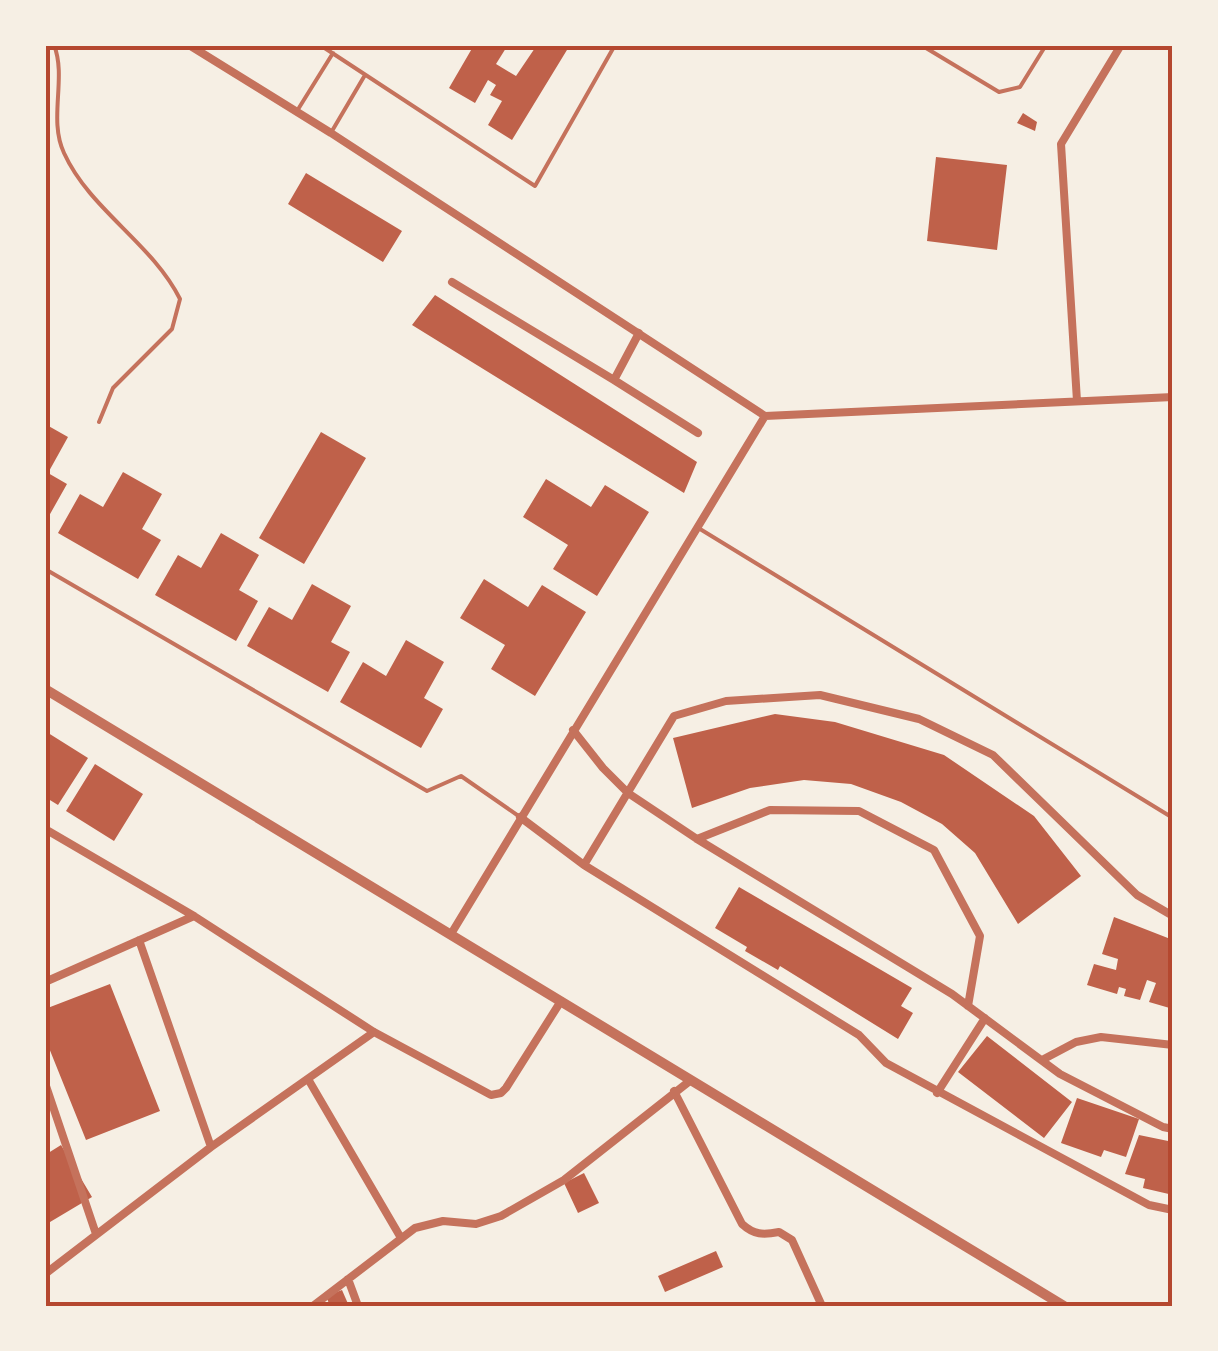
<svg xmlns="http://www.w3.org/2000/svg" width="1218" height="1351" font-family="'Varela Round',sans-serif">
  <rect width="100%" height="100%" fill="#f6efe4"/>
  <path fill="#bf614a" d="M474,45L506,48L496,64L516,76L537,45H570L512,140L488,125L502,101L490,95L496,85L488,80L475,103L449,88Z
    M1023,113L1037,122L1035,131L1017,123Z
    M936,157L1007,165L997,250L927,241Z
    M306,173L402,231L383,262L288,204Z
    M435,295L697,462L684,493L412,325Z
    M45,424L68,437L48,473L67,484L45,523Z
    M321,432L366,458L304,564L259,538Z
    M123,472L162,494L142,529L161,540L138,579L58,533L80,494L103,507Z
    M546,479L591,507L605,485L649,512L597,596L553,569L568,545L523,517Z
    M221,533L259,555L239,590L258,601L236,641L155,595L178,555L201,568Z
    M484,579L528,607L542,585L586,612L535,696L491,669L505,645L460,618Z
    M312,584L351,606L331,642L350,652L328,692L247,646L269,607L292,620Z
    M406,640L444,662L424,698L443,709L421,748L340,702L363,662L386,676Z
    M775,714L835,722L944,755L1034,816L1081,876L1018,924L975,853L942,824L901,802L851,784L804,780L750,788L692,808L673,738Z
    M45,731L88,758L58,805L45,797Z
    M95,764L143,794L114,841L66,811Z
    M739,887L912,988L901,1006L913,1013L898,1039L780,966L778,970L745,951L747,947L715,928Z
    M1114,917L1173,940V1009L1149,1002L1156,983L1147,980L1140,1000L1124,996L1126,989L1119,987L1117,994L1087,985L1094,964L1116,970L1118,959L1102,954Z
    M110,984L160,1111L86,1140L45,1038V1009Z
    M987,1036L1072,1102L1044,1138L958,1072Z
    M1077,1098L1139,1119L1126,1157L1104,1150L1101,1157L1061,1143Z
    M1139,1135L1173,1142V1195L1143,1188L1145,1179L1125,1174Z
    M61,1145L92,1197L45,1225V1155Z
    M584,1173L599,1203L578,1213L564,1183Z
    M716,1251L723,1267L665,1292L658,1276Z
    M342,1290L349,1306H330L326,1296Z"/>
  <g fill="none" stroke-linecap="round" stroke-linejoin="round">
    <path stroke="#c5725c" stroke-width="4" d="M54,45C67,78 48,119 64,153C90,210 152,243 180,299L172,329L113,388L99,422
      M320,45L535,186L615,45
      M921,45L999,92L1020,87L1046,45
      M297,111L333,53
      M332,131L365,75
      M700,529L1173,818
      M45,569L427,791L461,776L520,817"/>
    <path stroke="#c5725c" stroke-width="8" d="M189,45L331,133L765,416L1173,397
      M452,282L614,380L639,333
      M614,380L698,433
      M1077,401L1061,144L1121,45
      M573,730L603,768L628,793L697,839L952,994L1060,1074L1163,1127L1173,1129
      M520,817L584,865
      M45,829L194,916L374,1032L491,1095L501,1093L506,1088L561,1001
      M697,839L770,810L859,811L934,850L980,936L968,1006
      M1173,916L1137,895L993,755L919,719L820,695L726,701L674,716L584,865L859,1035L886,1063L1149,1205L1173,1210
      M451,934L765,416
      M139,940L211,1147
      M45,982L194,916
      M1042,1060L1076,1042L1101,1037L1173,1045
      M308,1079L401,1238
      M45,1083L96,1234
      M674,1091L742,1224C754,1235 763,1235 779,1232L792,1240L822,1306
      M937,1093L985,1018
      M45,1274L211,1147L374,1032
      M348,1279L358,1306
      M313,1306L415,1228L443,1221L476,1224L501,1216L564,1180L691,1080"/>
    <path stroke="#c5725c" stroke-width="10" d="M45,689L1064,1306"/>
  </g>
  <rect width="1218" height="1351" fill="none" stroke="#f6efe4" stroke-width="95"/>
  <rect x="48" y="48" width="1122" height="1256" fill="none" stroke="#b5482f" stroke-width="4"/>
</svg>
